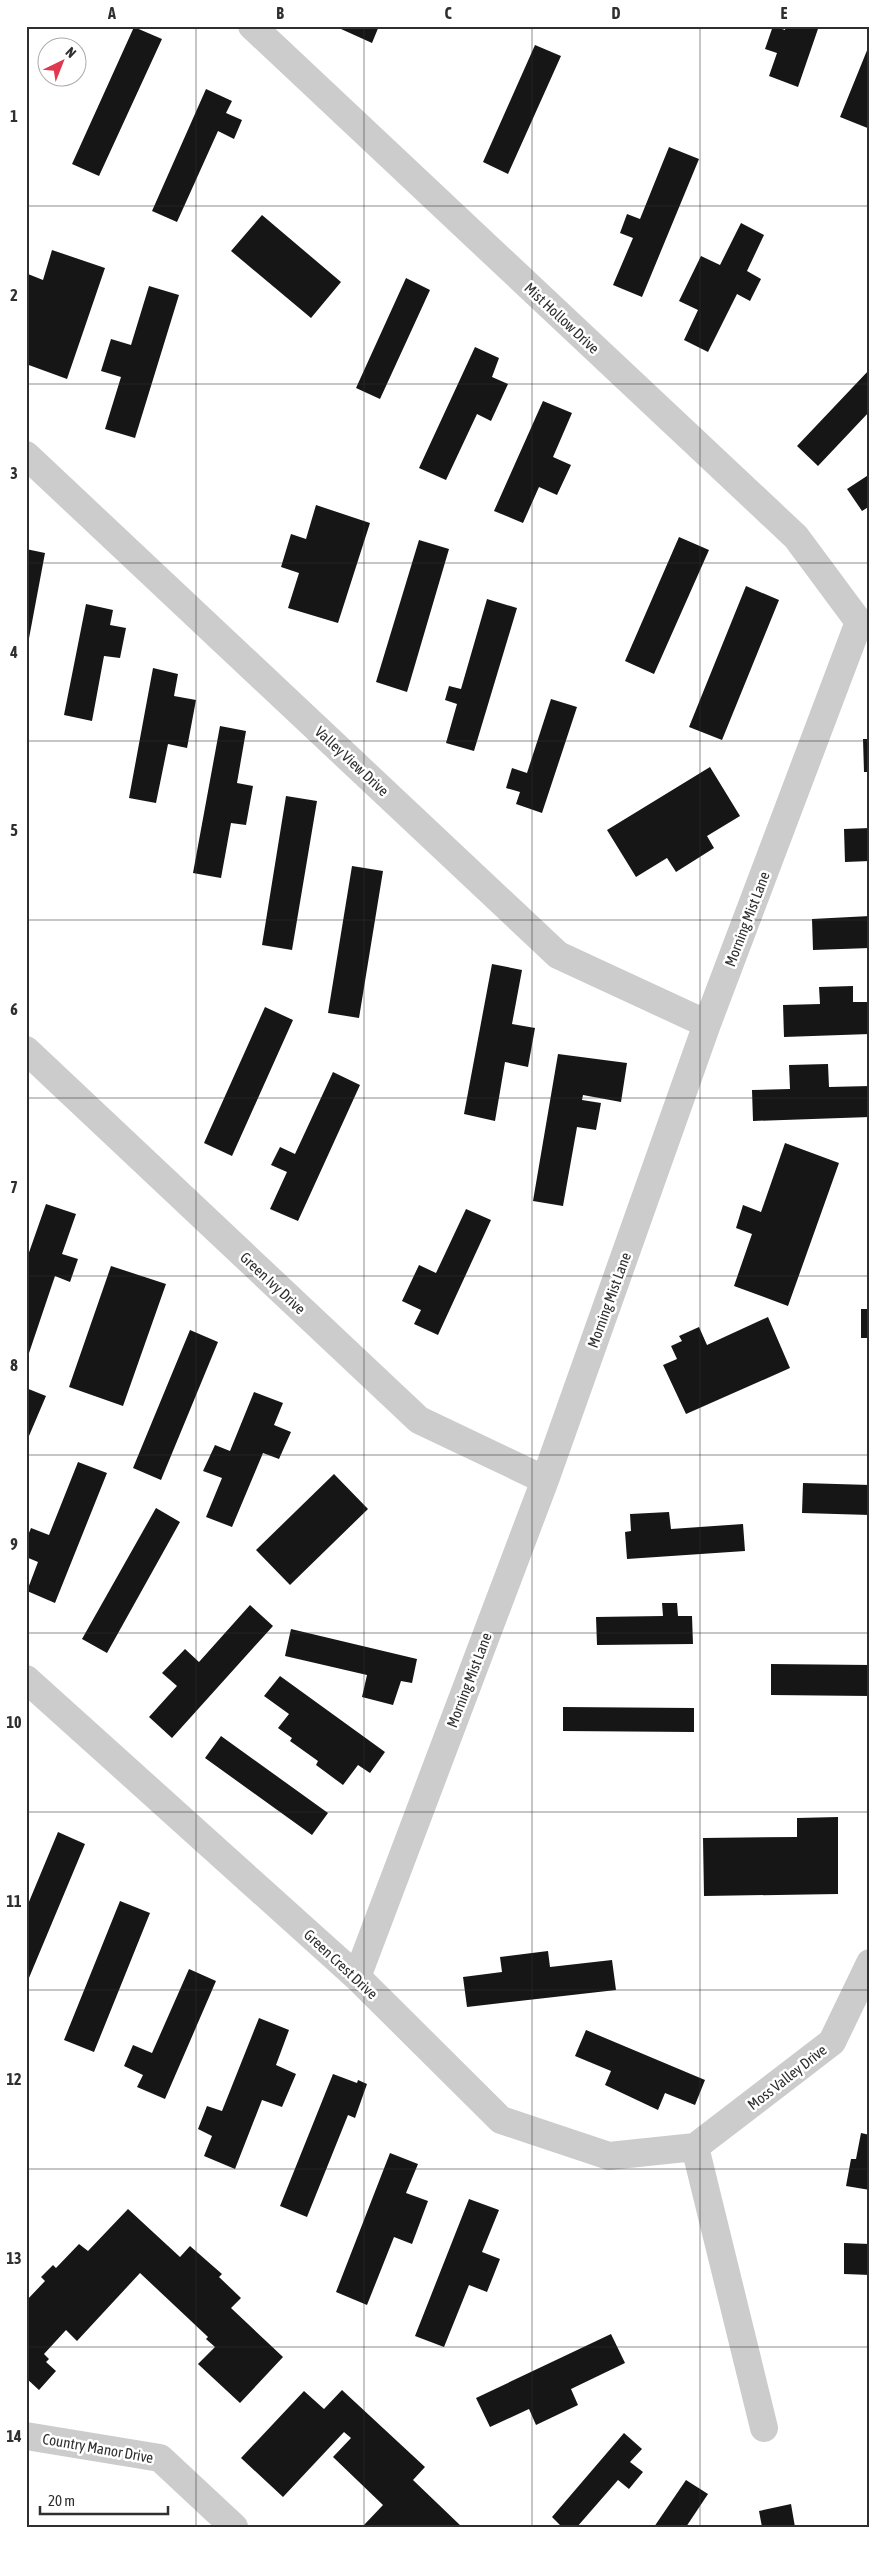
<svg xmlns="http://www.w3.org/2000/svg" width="896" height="2553" font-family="'Asap Condensed',sans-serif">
  <rect width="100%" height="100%" fill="#fff"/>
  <path fill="#161616" d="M342,26H379L372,43L341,29Z
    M773,26L785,30L786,26H819L798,87L769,76L777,53L765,49Z
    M134,27L162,39L99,176L72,164Z
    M870,43V129L840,117Z
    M535,45L561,56L508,174L483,162Z
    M206,89L232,101L226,113L242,120L234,139L218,131L177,222L152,211Z
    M669,147L699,159L642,297L613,285L633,238L620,233L627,214L640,219Z
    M262,215L341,282L311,318L231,251Z
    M741,223L764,235L747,271L761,279L750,301L737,294L708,352L684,340L698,310L679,301L701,256L720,265Z
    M52,250L105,268L67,379L26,364V326L29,318L26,317V279L28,274L43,280Z
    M406,278L430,290L380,399L356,388Z
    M149,286L179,295L135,438L105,429L121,377L101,371L111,339L131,345Z
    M475,347L499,358L492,377L508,384L491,421L477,414L446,480L419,468Z
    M870,369V411L818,466L797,446Z
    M543,401L572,413L553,457L571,465L557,495L539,487L523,523L494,511Z
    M870,474V506L862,511L847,489Z
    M316,505L370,523L338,623L288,608L299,573L281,567L291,534L306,539Z
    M679,537L709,550L654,674L625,661Z
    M419,540L449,549L407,692L376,682Z
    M26,549L45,553L27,649H26Z
    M746,586L779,600L722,740L689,727Z
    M487,599L517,608L474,751L446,743L457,704L445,700L449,686L461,689Z
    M86,604L113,610L110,625L126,628L120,658L104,656L92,721L64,715Z
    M153,668L178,674L174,696L196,700L187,748L168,744L156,803L129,798Z
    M551,699L577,707L542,813L516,804L520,792L506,788L512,768L527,773Z
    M220,726L246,731L237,783L253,786L246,825L231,823L221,878L193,873Z
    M863,739H870V772H864Z
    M710,767L740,816L707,836L714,848L676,872L667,858L636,877L607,830Z
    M286,796L317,801L292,950L262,945Z
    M870,828V861L845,862L844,829Z
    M352,866L383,871L359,1018L328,1013Z
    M870,916V948L813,950L812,919Z
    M492,964L522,970L512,1024L535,1028L528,1067L505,1062L495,1121L464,1114Z
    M853,986V1002H870V1034L784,1037L783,1005L820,1004L819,987Z
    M265,1007L293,1020L232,1156L204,1143Z
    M558,1054L627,1063L621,1102L583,1095L582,1100L601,1103L596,1130L577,1127L563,1206L533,1201Z
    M828,1064L829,1087L870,1086V1117L753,1121L752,1090L790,1089L789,1065Z
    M333,1072L360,1085L298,1221L270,1209L287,1172L271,1165L280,1147L295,1154Z
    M785,1143L839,1163L788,1306L734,1286L752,1234L736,1228L743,1205L761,1212Z
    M46,1204L76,1214L62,1254L78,1259L70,1282L55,1276L27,1359L26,1261Z
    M466,1209L491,1220L438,1335L414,1324L421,1310L402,1301L419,1265L436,1273Z
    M111,1266L166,1284L123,1406L69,1387Z
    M861,1309H870V1338H861Z
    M768,1317L790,1368L686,1414L663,1365L677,1359L671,1346L682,1341L679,1336L699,1327L707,1345Z
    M190,1330L218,1342L161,1480L133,1468Z
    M26,1388L46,1396L26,1443Z
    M254,1392L283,1403L274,1425L291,1432L279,1459L263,1453L232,1527L206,1517L222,1478L203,1471L215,1445L230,1451Z
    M78,1462L107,1473L55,1603L27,1591L38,1562L26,1557V1540L31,1528L49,1535Z
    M334,1474L368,1509L290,1585L256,1550Z
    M803,1483L870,1485V1515L802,1513Z
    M156,1508L180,1522L107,1653L82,1639Z
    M669,1512L671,1529L743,1524L745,1551L627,1559L625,1532L631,1531L630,1514Z
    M662,1603H677L678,1616H692L693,1644L597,1645L596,1617L663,1616Z
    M250,1605L273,1626L172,1738L149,1717L177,1686L162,1673L185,1649L199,1662Z
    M291,1629L417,1659L412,1683L401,1681L393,1705L362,1697L367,1675L285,1656Z
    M771,1664L870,1665V1696L771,1695Z
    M280,1676L385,1752L370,1773L358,1765L343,1785L316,1765L318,1761L290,1741L292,1738L278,1728L289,1714L264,1696Z
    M563,1707L694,1708V1732L563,1731Z
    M221,1736L328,1813L312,1835L205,1758Z
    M838,1817V1894L704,1896L703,1838L797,1837V1818Z
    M58,1832L85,1844L26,1985V1909Z
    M120,1901L150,1913L94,2052L64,2040Z
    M548,1951L550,1967L612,1960L616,1990L467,2007L463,1977L502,1972L500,1957Z
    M189,1969L216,1981L165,2099L137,2087L143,2075L124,2066L133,2045L152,2053Z
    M259,2018L289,2030L276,2065L296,2074L282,2107L262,2100L235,2169L204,2156L212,2136L198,2129L207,2106L222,2111Z
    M586,2030L705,2080L695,2105L665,2093L658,2110L605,2085L611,2071L575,2056Z
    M333,2074L357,2083L358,2080L367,2084L355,2118L348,2115L307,2217L280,2206Z
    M861,2133L870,2135V2190L846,2186L851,2159H856Z
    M390,2153L418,2164L406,2193L428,2201L412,2244L394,2237L367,2305L336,2292Z
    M469,2199L499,2210L482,2252L500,2259L487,2292L469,2285L444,2347L415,2336Z
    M128,2209L180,2257L190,2246L222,2274L219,2277L241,2298L231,2308L283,2357L240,2403L198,2364L215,2347L206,2339L208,2337L140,2273L77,2341L66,2330L44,2354L49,2359L46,2362L56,2371L39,2390L26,2378V2301L45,2281L41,2277L53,2265L56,2268L79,2244L88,2251Z
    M844,2243L870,2244V2275L844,2274Z
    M611,2334L625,2363L571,2389L578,2405L536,2425L529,2409L490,2427L476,2398Z
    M342,2390L425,2467L413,2480L462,2527H366L364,2525L383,2505L333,2457L351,2438L344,2432L283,2497L241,2458L304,2391L324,2409Z
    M624,2433L642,2449L630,2462L643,2472L629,2489L618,2480L577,2527H562L552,2517Z
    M686,2480L708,2494L686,2527H654Z
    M791,2504L795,2527H762L759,2511Z"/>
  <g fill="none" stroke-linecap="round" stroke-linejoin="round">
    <path stroke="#ccc" stroke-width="28" d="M252,26L796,537L859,622L707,1024L545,1480L357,1977
      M26,455L558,955L707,1024
      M26,1050L419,1420L545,1480
      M26,1679L357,1977L501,2120L609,2156L695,2147
      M695,2147L764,2428
      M695,2147L832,2042L870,1963
      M26,2436L160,2458L234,2527"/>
  </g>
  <path fill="none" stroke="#2f2f2f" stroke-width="1" stroke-opacity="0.55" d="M196,26V2527M364,26V2527M532,26V2527M700,26V2527M26,206H870M26,384H870M26,563H870M26,741H870M26,920H870M26,1098H870M26,1276H870M26,1455H870M26,1633H870M26,1812H870M26,1990H870M26,2169H870M26,2347H870"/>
  <g text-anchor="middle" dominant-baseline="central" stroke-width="5" stroke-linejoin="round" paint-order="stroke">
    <g font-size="15" fill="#2f2f2f" stroke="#fff">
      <text transform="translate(562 318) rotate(43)">Mist Hollow Drive</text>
      <text transform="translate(352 761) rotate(43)">Valley View Drive</text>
      <text transform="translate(747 919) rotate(-69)">Morning Mist Lane</text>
      <text transform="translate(273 1283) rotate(43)">Green Ivy Drive</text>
      <text transform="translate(609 1300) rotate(-70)">Morning Mist Lane</text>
      <text transform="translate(469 1680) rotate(-69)">Morning Mist Lane</text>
      <text transform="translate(341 1964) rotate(43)">Green Crest Drive</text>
      <text transform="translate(787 2077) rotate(-38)">Moss Valley Drive</text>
      <text transform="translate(98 2448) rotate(10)">Country Manor Drive</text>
    </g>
  </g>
  <rect width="896" height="2553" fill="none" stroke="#ffffff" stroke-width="55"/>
  <g transform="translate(62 62) rotate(43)"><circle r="24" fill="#ffffff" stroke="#acacac"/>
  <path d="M0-4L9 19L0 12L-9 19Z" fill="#df384f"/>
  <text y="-8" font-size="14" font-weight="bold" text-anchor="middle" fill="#2f2f2f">N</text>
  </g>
  <path d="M40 2506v8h128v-8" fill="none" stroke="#2f2f2f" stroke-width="2.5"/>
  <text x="48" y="2506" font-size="15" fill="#2f2f2f" stroke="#ffffff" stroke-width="4" paint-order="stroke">20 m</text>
  <rect x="28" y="28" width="840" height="2498" fill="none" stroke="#2f2f2f" stroke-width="2"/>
  <g font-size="16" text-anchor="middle" font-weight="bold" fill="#2f2f2f">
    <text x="112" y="19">A</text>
    <text x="280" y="19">B</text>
    <text x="448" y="19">C</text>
    <text x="616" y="19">D</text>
    <text x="784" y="19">E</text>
    <text x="14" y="122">1</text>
    <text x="14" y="301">2</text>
    <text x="14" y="479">3</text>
    <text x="14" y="658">4</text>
    <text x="14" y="836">5</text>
    <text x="14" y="1015">6</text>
    <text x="14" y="1193">7</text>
    <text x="14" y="1371">8</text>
    <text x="14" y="1550">9</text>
    <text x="14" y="1728">10</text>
    <text x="14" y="1907">11</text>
    <text x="14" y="2085">12</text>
    <text x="14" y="2264">13</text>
    <text x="14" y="2442">14</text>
  </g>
</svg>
